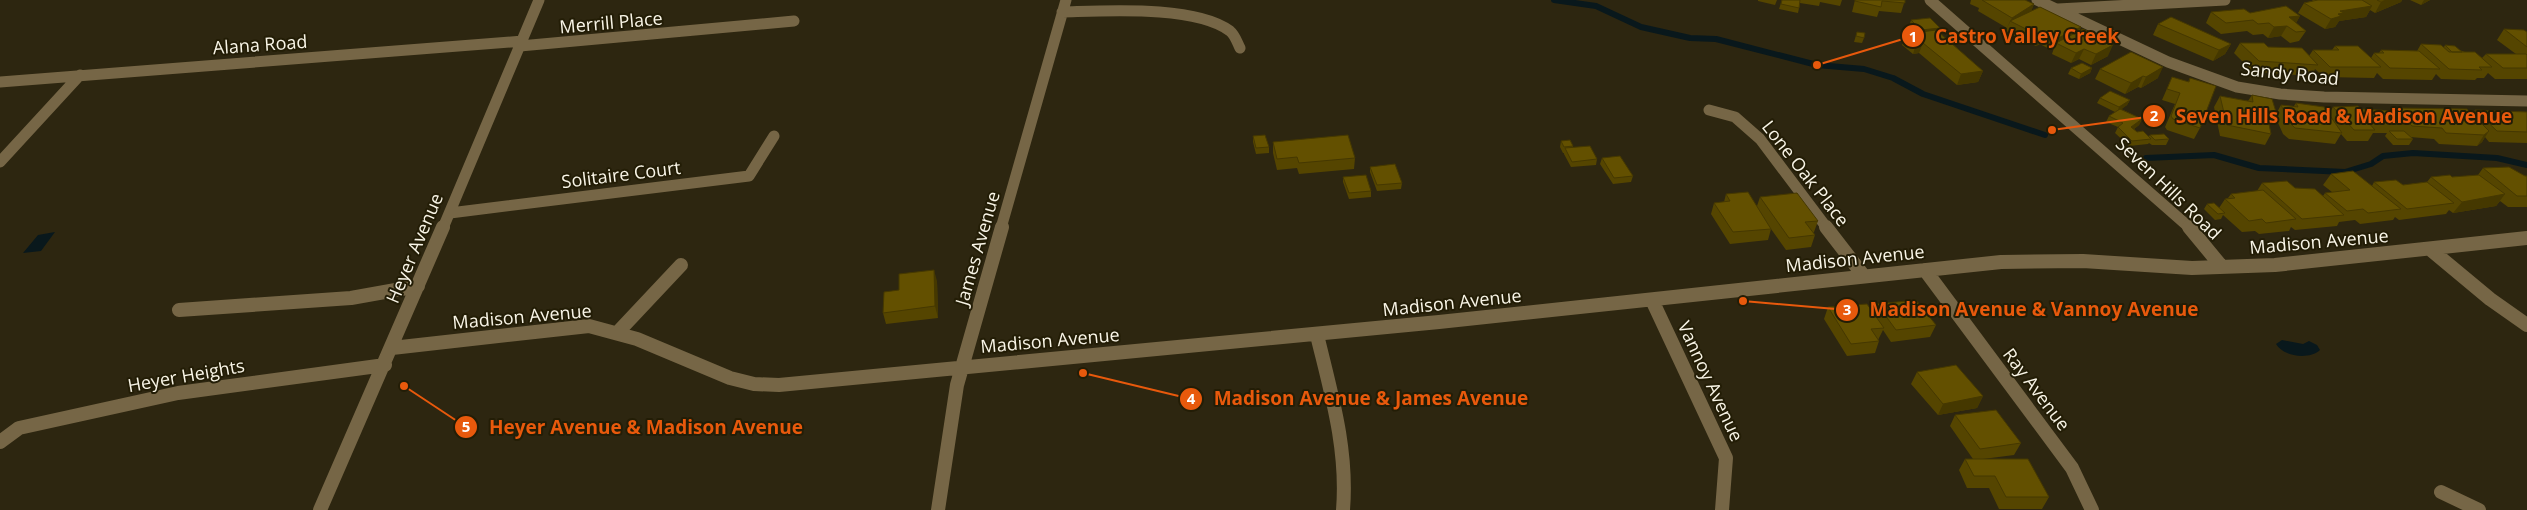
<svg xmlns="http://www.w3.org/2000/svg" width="2527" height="510" font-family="'Open Sans',sans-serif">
  <rect width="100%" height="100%" fill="#2d2610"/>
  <path fill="#09181c" d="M55,232L41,251L23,253L38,235Z
    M2282,340L2303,344L2309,341L2317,345L2320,350C2309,360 2284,357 2276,344Z"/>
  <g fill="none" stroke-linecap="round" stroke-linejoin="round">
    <path stroke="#09181c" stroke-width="6" d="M1554,0L1596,6L1641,27L1690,38L1716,39L1817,65L1864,69L1893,78L1923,94L2045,135
      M2146,158L2214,155L2259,168L2345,172L2371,164L2383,156L2413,153L2497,158L2527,165"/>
    <path stroke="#766646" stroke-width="11" d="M1930,0L2190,228
      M2037,0L2168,62L2237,87L2280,94L2324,97L2527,101
      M2058,9L2225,0
      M1062,12C1106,11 1195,5 1230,31C1235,35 1237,42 1240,48
      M520,46L794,21
      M0,82L523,41
      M1709,110L1735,117L1760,139L1827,228
      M0,162L80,75
      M450,213L749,176L774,136
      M443,228L539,0
      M1001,228L1066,0"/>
    <path stroke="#766646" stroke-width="14" d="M1826,227L1863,275
      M2189,227L2222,267
      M2430,249L2490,299L2527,325
      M1925,270L2072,468L2092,510
      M1652,300L1726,458L1722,510
      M179,310L351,298L418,286
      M618,332L681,265
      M1317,335C1331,393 1348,449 1343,510
      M392,348L589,326L637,339L730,378L754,384L779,385L1439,322L2001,262L2083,261L2192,268L2275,265L2527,238
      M0,442L19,428L178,393L385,365
      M2441,492L2479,510
      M320,510L443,227
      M938,510L957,385L1002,227"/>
  </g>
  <path fill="#554500" d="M1758,0H1777L1775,5L1758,1Z
    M1782,0H1842L1840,6L1820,2L1819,6L1800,3L1798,13L1779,9Z
    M1855,0H1905L1901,13L1879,11L1877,17L1852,12Z
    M1971,0H2025L2034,4L2031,11L2081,27L2079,32L2108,56L2091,65L2079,59L2071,63L2052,54L2054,48L2051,50L2040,44L2036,46L2006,32L2007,28L1978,11L1979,8L1970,4Z
    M2313,0H2402L2401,2L2375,13L2370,10L2366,17L2339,21L2335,27L2325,29L2298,13L2304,3L2312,1Z
    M2410,0H2430L2421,5Z
    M2211,12L2250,13L2300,16L2296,23L2306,31L2299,41L2290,43L2281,36L2268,38L2263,34L2253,35L2247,31L2221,34L2206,23Z
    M1911,20L1940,28L1939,32L1983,71L1978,82L1957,85L1919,53L1913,54L1902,45L1906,34L1916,33L1909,26Z
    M2158,24L2231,44L2225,54L2213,61L2153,35Z
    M2504,29L2527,32V79H2495L2488,73L2484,78H2477L2475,80L2441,79L2436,74L2432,80L2383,79L2377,73L2374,78L2324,77L2315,69L2312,76L2253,72L2234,53L2240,43L2309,56L2313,50H2332L2335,46L2371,58L2374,53H2379L2381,50L2417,51L2421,44L2444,47L2445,45L2482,58L2486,54H2516L2497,40Z
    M1857,32L1864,38L1862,43L1854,42Z
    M2071,68H2092L2090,73L2079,79L2068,74Z
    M2100,69L2158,78L2141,88L2138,87L2125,94L2095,79Z
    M2172,77L2188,82L2190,78L2200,128L2194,139L2167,130L2165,127L2175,104L2162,100Z
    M2252,95L2276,112L2269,123L2262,122L2271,134L2265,145L2220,136L2214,107L2220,96L2248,101Z
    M2100,98L2130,100L2127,105L2121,109L2142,119L2139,125L2134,129L2137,132L2149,136L2150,135L2169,139L2166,145H2152L2149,143L2148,144L2129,146L2115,133L2118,127L2106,122L2109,116L2115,112L2097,103Z
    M2296,103L2329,114L2333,107L2393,111L2395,108L2472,114L2475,110L2527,112V143L2489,142L2485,137L2482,142L2477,146L2439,144L2434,139L2410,137L2413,139L2409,145H2393L2385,136L2387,133H2373L2368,141H2347L2341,134L2335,144L2289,139L2283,134L2275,116L2281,105L2294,106Z
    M1253,136L1269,147V153L1256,154L1253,142Z
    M1561,141L1573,146V147L1597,159L1596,165L1571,167L1564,154V153H1563L1560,147Z
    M1273,142L1355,158L1354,169L1299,174L1297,168L1277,170L1273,153Z
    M1602,158L1633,176L1631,182L1613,184L1600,164Z
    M1370,167L1402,183L1401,189L1377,191L1370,172Z
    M2483,168L2527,176V207H2508L2500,201L2496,206L2453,213L2449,210L2446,214L2399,220L2395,217L2393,220L2360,224L2355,220L2339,222L2337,226L2295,230L2291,227L2289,231L2259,234L2255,231L2242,232L2223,215L2221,219L2215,220L2204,209L2207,204L2219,208L2225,199L2228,198L2231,194L2257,191L2262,183L2295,188L2323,196L2325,193L2332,192L2323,185L2331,174L2372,186L2374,182L2403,185L2427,182L2431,177H2452L2478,175Z
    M1343,177L1371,191V197L1349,199L1343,182Z
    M1726,194L1757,206L1760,197L1818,221L1814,232H1813L1815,235L1811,247L1786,250L1771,229L1768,240L1730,244L1711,214L1714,203L1724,202Z
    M937,281L938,318L886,324L883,313L899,290Z
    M1877,304L1936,325L1930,337L1891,342L1883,330L1878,340L1879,341L1875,353L1847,356L1824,319L1828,307L1873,313Z
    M1917,372L1983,396L1977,408L1938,415L1911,384Z
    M1955,415L2021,443L2014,455L1983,459L2049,497L2042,509H1999L1989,488H1967L1959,470L1965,459H1973L1950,426Z"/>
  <path fill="#453800" d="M2386,0H2402L2401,2L2375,13L2381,2Z
    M2424,0H2430L2421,5Z
    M2034,4L2030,15L2010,21L2007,28L2012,18Z
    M2372,6L2366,17L2339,21L2335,27L2325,29L2331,19L2340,11Z
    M2300,16L2294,26H2287L2281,36L2268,38L2274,27L2289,17Z
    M2081,27L2076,37L2056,43L2054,48L2051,50L2056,39Z
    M1940,28L1938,33L1919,36L1921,30Z
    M2045,33L2040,44L2036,46L2040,36Z
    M1923,43L1919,53L1913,54L1916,44Z
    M2231,44L2225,54L2213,61L2219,50Z
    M2113,45L2108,56L2091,65L2096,54Z
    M2084,49L2079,59L2071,63L2076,53Z
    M2163,67L2158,78L2141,88L2146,77Z
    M2092,68L2090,73L2079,79L2081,74Z
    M1983,71L1978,82L1957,85L1961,74Z
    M2143,76L2138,87L2125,94L2131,83Z
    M2130,100L2127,105L2117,113L2119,107Z
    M2142,119L2139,125L2129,133L2131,127Z
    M2489,131L2482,142L2477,146L2484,135Z
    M2505,194L2496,206L2453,213L2462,202Z
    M934,270L937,281L938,318L935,306Z
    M1983,396L1977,408L1938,415L1943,404Z"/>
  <path fill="#635000" stroke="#453800" d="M1782,0H1800L1799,8L1781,4Z
    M1855,0H1905V3L1882,1L1881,7L1855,1Z
    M1982,0H2025L2034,4L2012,18Z
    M2318,0H2362L2372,6L2340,11L2344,13L2338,14L2341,16L2331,19L2304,3Z
    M2377,0H2386L2381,2Z
    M2286,6L2300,16L2289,17L2306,31L2296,32L2287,26L2274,27L2269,23L2258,24L2253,20L2226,23L2211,12L2244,9L2250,13Z
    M2040,7L2081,27L2056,39L2045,33L2040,36L2010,21Z
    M2171,17L2231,44L2219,50L2158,24Z
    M1930,18L1940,28L1921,30L1911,20Z
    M2083,29L2113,45L2096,54L2084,49L2076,53L2056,43Z
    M2504,29L2524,30L2527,32V47Z
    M1936,30L1983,71L1961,74L1923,43L1916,44L1906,34Z
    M1857,32L1865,33L1864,38L1856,36Z
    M2240,43H2264L2268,47L2302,48L2318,65L2259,61Z
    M2421,44L2441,45L2449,52H2475L2492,67H2479L2482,70L2449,69Z
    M2445,45L2455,46L2462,52H2452Z
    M2335,46H2358L2381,67H2330L2313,50H2339Z
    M2381,50L2419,51L2440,69L2390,68L2374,53H2384Z
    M2131,52L2163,67L2146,77L2143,76L2131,83L2100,69Z
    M2486,54H2526L2527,55V68H2503Z
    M2082,63L2092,68L2081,74L2071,68Z
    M2172,77L2189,82L2190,78L2216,86L2200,128L2173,119L2171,116L2180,93L2167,89Z
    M2110,91L2130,100L2119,107L2100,98Z
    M2252,95L2272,99L2276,112L2259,109L2262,123L2269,124L2271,134L2227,125L2220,96L2253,102Z
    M2296,103L2324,107L2342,133L2295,128L2290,123L2281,105L2298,107Z
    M2358,106L2361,109L2392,111L2404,122L2367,121L2375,130H2354L2333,107Z
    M2395,108L2467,109L2489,131L2484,135L2446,133L2442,128L2412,126Z
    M2120,109L2142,119L2131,127L2137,132L2143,131L2151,139L2132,141L2118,127L2123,123L2109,116Z
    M2475,110L2527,112V132L2497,131Z
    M2389,131H2404L2413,139H2397Z
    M2164,134L2169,139L2155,140L2150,135Z
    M1265,135L1269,147L1256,148L1253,136Z
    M1348,135L1355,158L1299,163L1297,157L1277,159L1273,142Z
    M1570,140L1573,146L1564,147L1561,141Z
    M1590,146L1597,159L1572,162L1565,148Z
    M1620,156L1633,176L1614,178L1602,158Z
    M1395,164L1402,183L1377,185L1370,167Z
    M2509,167L2525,176H2527V196H2517L2483,168Z
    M2353,171L2401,209L2368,213L2363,209L2347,211L2325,193L2350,190L2331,174Z
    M1366,175L1371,191L1349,193L1343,177Z
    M2450,175L2452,177L2479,175L2505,194L2462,202L2431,177Z
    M2396,180L2403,185L2427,182L2454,203L2407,209L2374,182Z
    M2287,181L2295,188L2315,189L2344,215L2302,219L2262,183Z
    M2263,190L2296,219L2266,223L2262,219L2249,221L2225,199L2235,198L2231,194Z
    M1748,192L1771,229L1733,232L1714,203L1730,201L1726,194Z
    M1797,193L1818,221L1805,222L1815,235L1789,238L1760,197Z
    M2214,203L2225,213L2218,214L2207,204Z
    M934,270L935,306L883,313L884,292L899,290V274Z
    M1916,300L1936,325L1896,330L1877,304Z
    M1867,304L1884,328L1871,329L1879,341L1851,344L1828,307Z
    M1956,365L1983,396L1943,404L1917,372Z
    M1996,410L2021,443L1980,449L1955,415Z
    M1965,459H2028L2049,497H2006L1995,476H1974Z"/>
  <g text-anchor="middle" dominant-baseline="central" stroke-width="4" stroke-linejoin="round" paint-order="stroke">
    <g font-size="18" fill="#f9f5e7" stroke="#231d06">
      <text transform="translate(611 22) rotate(-5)">Merrill Place</text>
      <text transform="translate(260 44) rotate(-4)">Alana Road</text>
      <text transform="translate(2290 73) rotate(6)">Sandy Road</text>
      <text transform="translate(1806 173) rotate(52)">Lone Oak Place</text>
      <text transform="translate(621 174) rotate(-7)">Solitaire Court</text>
      <text transform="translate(2169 188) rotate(44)">Seven Hills Road</text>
      <text transform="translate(2319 241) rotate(-5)">Madison Avenue</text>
      <text transform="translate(414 248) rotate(-67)">Heyer Avenue</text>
      <text transform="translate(977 248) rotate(-74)">James Avenue</text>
      <text transform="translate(1855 258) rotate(-6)">Madison Avenue</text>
      <text transform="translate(1452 302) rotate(-6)">Madison Avenue</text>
      <text transform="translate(522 316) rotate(-5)">Madison Avenue</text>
      <text transform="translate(1050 340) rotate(-5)">Madison Avenue</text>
      <text transform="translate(186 375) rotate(-10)">Heyer Heights</text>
      <text transform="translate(1711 381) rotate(65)">Vannoy Avenue</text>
      <text transform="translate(2037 389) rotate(53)">Ray Avenue</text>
    </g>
  </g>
  <path fill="none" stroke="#e8590c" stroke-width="2" d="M1817 65L1913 36M2052 130L2154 116M1743 301L1847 310M1083 373L1191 399M404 386L466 427"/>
  <g fill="#e8590c" stroke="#231d06" stroke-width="2">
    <circle cx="1817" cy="65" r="5"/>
    <circle cx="2052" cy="130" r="5"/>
    <circle cx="1743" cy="301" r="5"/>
    <circle cx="1083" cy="373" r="5"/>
    <circle cx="404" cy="386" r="5"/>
    <circle cx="1913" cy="36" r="12"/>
    <circle cx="2154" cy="116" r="12"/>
    <circle cx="1847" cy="310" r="12"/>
    <circle cx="1191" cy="399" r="12"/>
    <circle cx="466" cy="427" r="12"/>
  </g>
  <g font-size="15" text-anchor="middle" font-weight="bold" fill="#fff">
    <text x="1913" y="42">1</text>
    <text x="2154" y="121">2</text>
    <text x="1847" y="315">3</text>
    <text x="1191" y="404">4</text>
    <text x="466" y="432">5</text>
  </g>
  <g font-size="19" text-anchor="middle" font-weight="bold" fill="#e8590c" stroke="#231d06" stroke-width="4" stroke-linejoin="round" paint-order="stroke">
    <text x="2027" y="43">Castro Valley Creek</text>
    <text x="2344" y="123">Seven Hills Road &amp; Madison Avenue</text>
    <text x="2034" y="316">Madison Avenue &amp; Vannoy Avenue</text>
    <text x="1371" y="405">Madison Avenue &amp; James Avenue</text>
    <text x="646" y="434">Heyer Avenue &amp; Madison Avenue</text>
  </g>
</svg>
